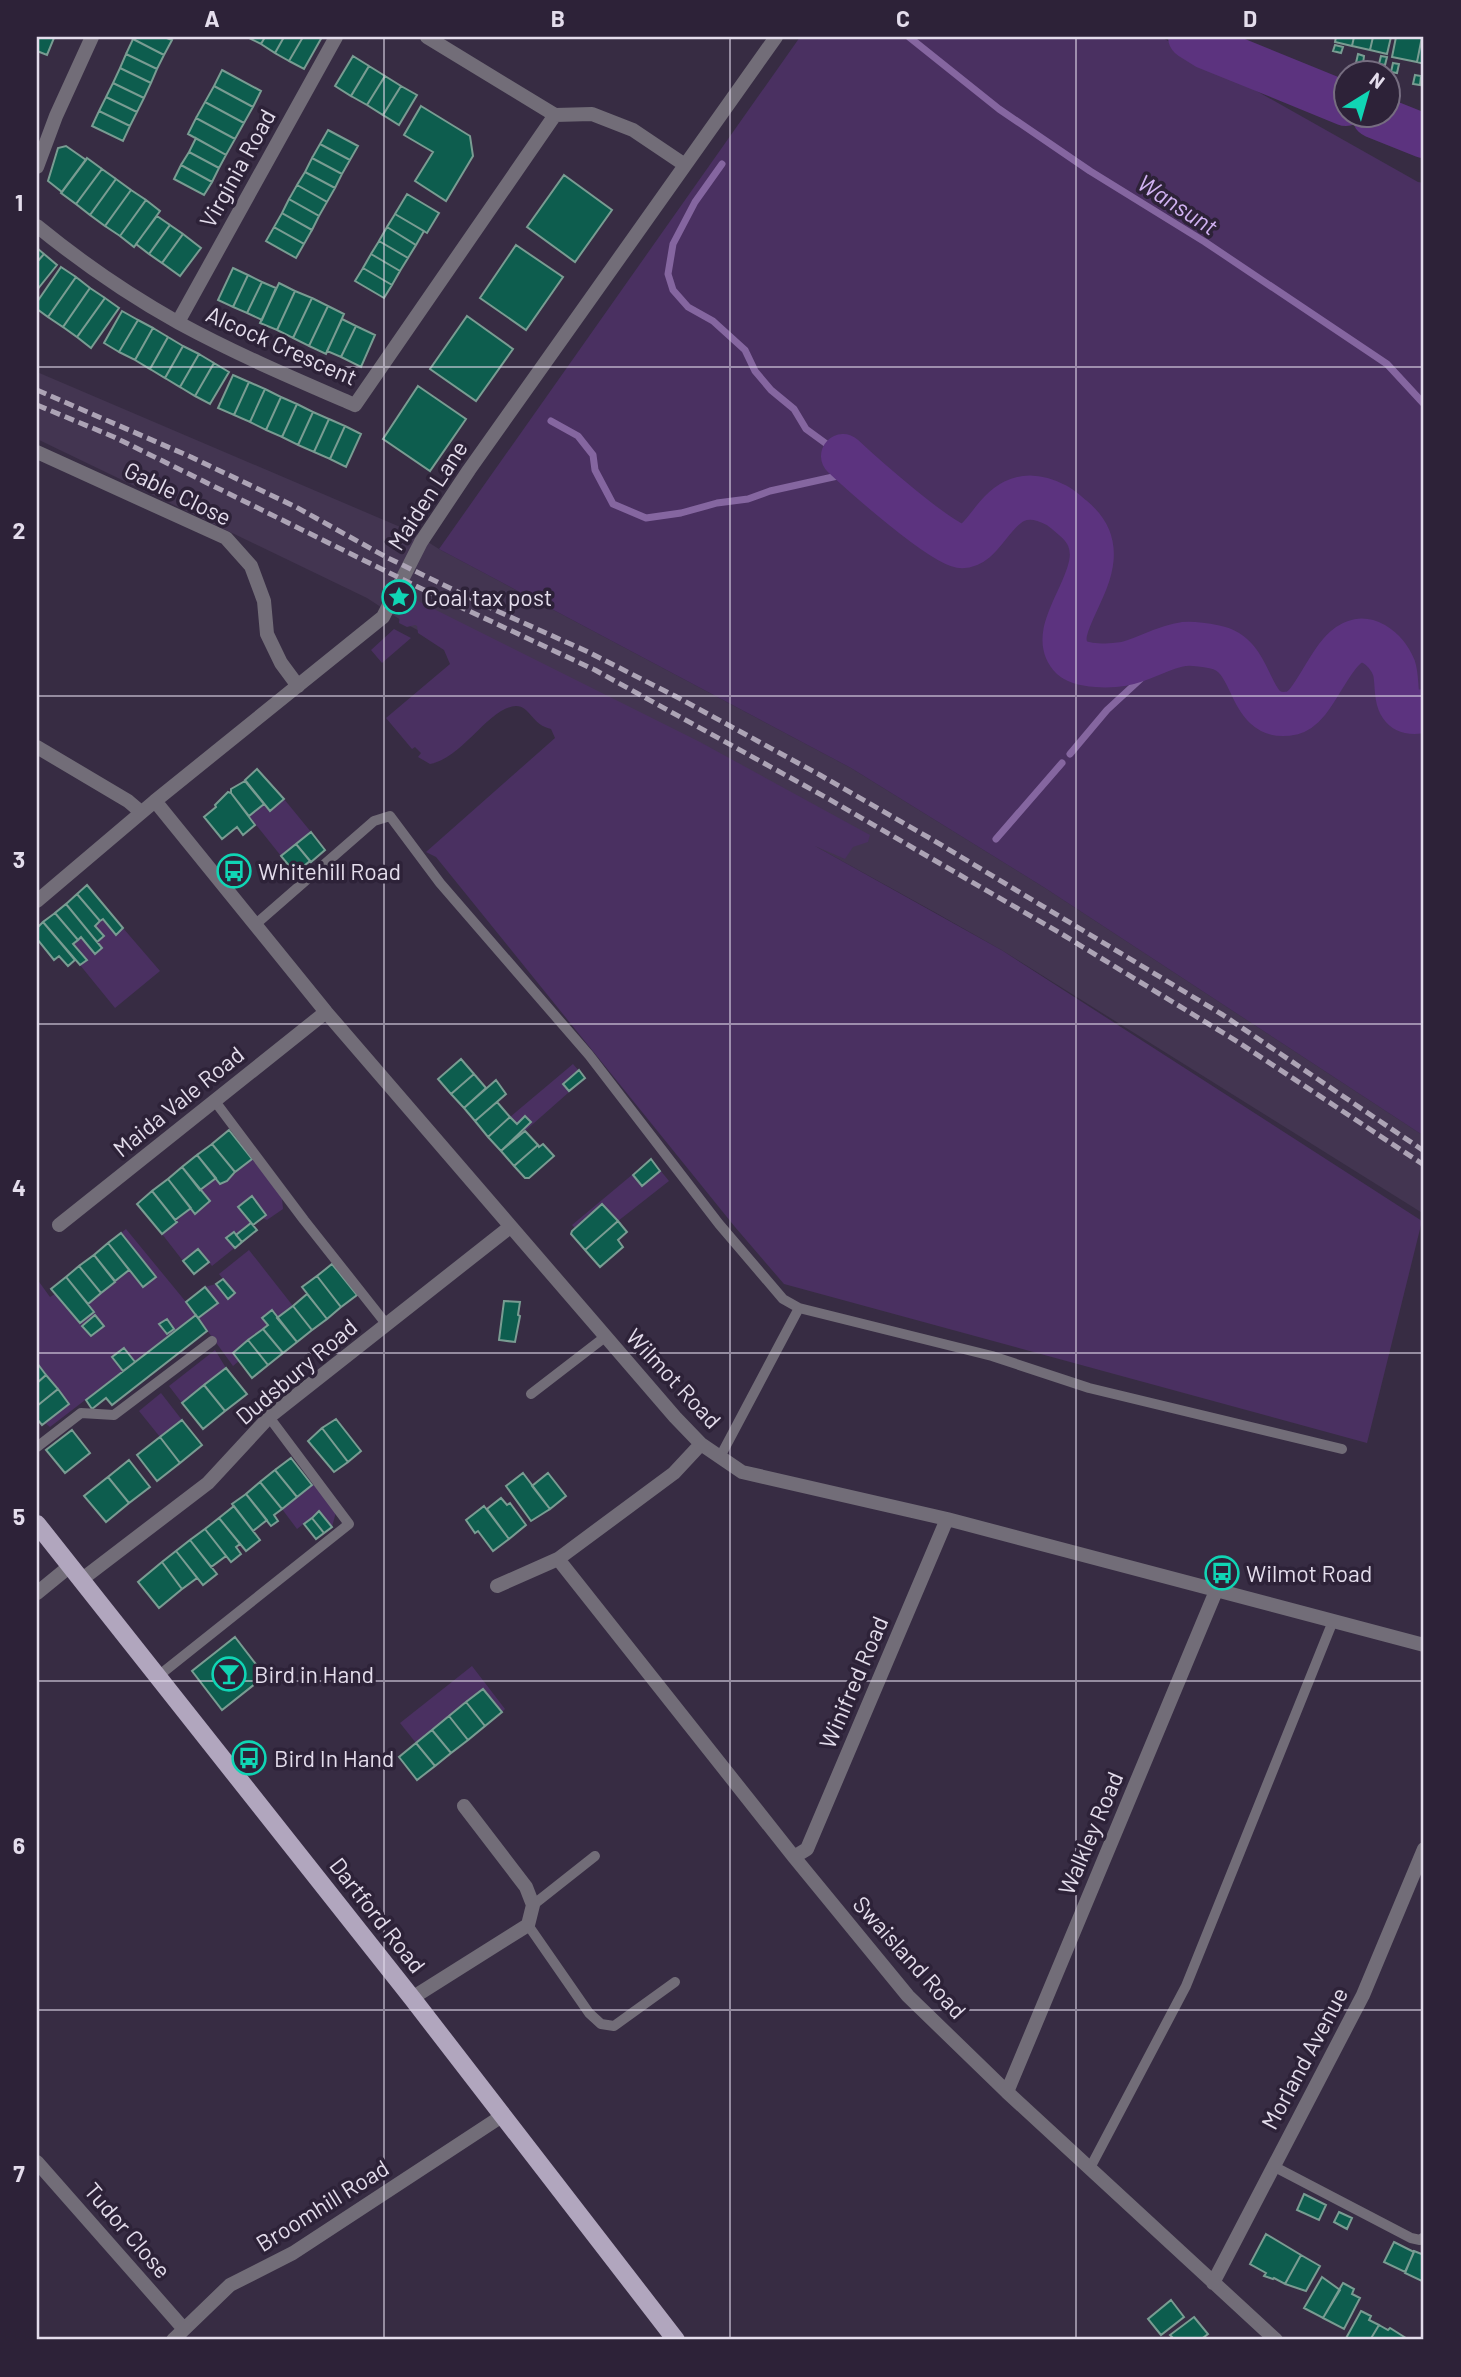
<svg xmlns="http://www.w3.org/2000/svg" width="1461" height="2377" font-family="Barlow,sans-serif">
  <rect width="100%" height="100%" fill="#372c43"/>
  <path fill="#433551" d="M37,372L412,532L439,549L851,768L1045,888L1424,1136V1214L1003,951L938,914L583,718L410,626L367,598L37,439Z"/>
  <path fill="#4a3061" d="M800,37H1161L1418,182L1424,183V1136L1045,888L851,768L439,549Z
    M406,595L700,742L870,835L868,842L853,847L845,859L815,846L1003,951L1422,1221L1367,1443L784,1284L735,1227L436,857L426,852L555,738L551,729C532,725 530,706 516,706C489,707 463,758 430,764L418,757L421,753L415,747L412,749L386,718L450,664L444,650L418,633L417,626L415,625L407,627L399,623L401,605Z
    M394,629L411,638L382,663L371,650Z
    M284,799L311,832L281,856L249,816L264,804L270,811Z
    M103,919L116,934L123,928L160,971L115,1008L80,965L86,959L73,944L81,937L95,953L102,948L97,942L104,936L95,926Z
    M573,1064L585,1078L525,1131L523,1129L531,1122L526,1116L517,1124L510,1117Z
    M243,1143L282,1198L283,1209L267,1220L262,1218L266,1214L252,1196L239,1206L251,1223L237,1235L242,1242L212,1266L198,1249L183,1261L162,1234L191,1208L195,1213L210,1202L200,1190L216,1178L220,1184L227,1181L251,1159L240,1145Z
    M651,1159L669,1181L618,1221L602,1204L575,1228L572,1225Z
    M126,1229L186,1302L205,1287L216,1284L223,1279L219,1274L249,1250L293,1306L277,1318L271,1311L263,1317L268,1325L233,1352L239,1361L233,1366L196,1315L50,1427L45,1423L69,1403L37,1363V1279L50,1297L55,1294L80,1323L94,1312L88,1304L129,1270L143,1287L156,1277L121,1233Z
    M215,1350L226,1368L182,1403L169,1386Z
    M161,1393L182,1420L160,1437L139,1411Z
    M313,1482L336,1512L332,1527L319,1512L297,1529L282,1509L312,1486Z
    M472,1666L505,1709L502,1712L483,1689L416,1743L400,1723Z"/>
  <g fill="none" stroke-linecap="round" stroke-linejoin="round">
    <path stroke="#8566a0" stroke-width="7" d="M909,37L999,109L1090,171L1205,242L1387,364L1424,404
      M722,164L695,202L673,244L668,274L673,290L688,307L713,321L745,350L755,371L771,390L794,409L806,429L843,456
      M551,421L578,436L593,455L595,470L613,504L646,518L681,513L717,503L748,499L770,491L851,473L864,476
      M1070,754L1107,710L1159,662L1168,648
      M996,839L1062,763"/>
    <path stroke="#5c337f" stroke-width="44" d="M1190,37L1206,47L1346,104
      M1374,116L1424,136
      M843,456C861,473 940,543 960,546C990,550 997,474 1056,505C1062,508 1068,514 1073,518C1129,564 1039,624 1072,658C1082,667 1111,666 1123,664C1144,660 1162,647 1184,644C1194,643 1205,645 1215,647C1258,655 1245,723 1292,713C1321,706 1335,623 1374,644C1384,650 1390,658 1394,668C1400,686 1389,718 1424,711"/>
  </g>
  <path fill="#0d5d4e" stroke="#799c92" stroke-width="2" d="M37,37L54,38L47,55L37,51Z
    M135,37H164L172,40L164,55L133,39Z
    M247,37H265L261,44Z
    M265,37H284L275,53L261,44Z
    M284,37H303L289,61L275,53Z
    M303,37H322L304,69L289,61Z
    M1336,37H1354L1352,46L1335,42Z
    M1354,37H1373L1370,50L1352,46Z
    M1373,37H1391L1387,54L1370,50Z
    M1396,37H1422L1417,62L1392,57Z
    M1422,37H1424V64L1417,62Z
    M133,39L164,55L157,69L126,54Z
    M1335,45L1343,47L1341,53L1333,51Z
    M126,54L157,69L151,83L120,68Z
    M1358,54L1364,56L1363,64L1356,63Z
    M353,56L369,66L351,96L335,86Z
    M1381,56L1387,57L1385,65L1379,64Z
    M1393,63L1399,64L1397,73L1391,72Z
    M369,66L385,76L367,105L351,96Z
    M120,68L151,83L144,98L113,83Z
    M222,70L261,91L253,107L214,86Z
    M1415,75L1421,76L1420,85L1413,84Z
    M385,76L401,86L383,115L367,105Z
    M113,83L144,98L137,112L106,97Z
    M214,86L253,107L244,123L205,102Z
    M401,86L417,95L399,125L383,115Z
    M106,97L137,112L130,126L99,111Z
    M205,102L244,123L235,139L196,118Z
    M421,106L470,136L473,156L446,201L415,181L433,152L404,135Z
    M99,111L130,126L123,141L92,126Z
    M196,118L235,139L226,155L188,134Z
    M328,130L358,146L350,160L320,144Z
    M196,138L226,155L219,168L189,152Z
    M320,144L350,160L342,174L312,158Z
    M66,146L86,160L62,192L48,181L58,148Z
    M189,152L219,168L212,182L181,165Z
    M87,158L102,169L76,204L61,193Z
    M312,158L342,174L335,188L305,172Z
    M181,165L212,182L204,195L174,179Z
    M102,169L116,179L90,215L76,204Z
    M305,172L335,188L327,202L297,185Z
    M564,175L612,210L575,262L527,227Z
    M116,179L131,190L105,226L90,215Z
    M297,185L327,202L319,216L289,199Z
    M131,190L146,200L120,236L105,226Z
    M407,194L439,213L427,233L395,214Z
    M289,199L319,216L312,230L282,213Z
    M146,200L160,211L134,247L120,236Z
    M282,213L312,230L304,244L274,227Z
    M395,214L424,231L416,245L387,227Z
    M157,216L170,225L149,254L136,244Z
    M170,225L183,234L162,263L149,254Z
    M274,227L304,244L296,258L266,241Z
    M387,227L416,245L408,258L379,241Z
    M183,234L201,248L180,276L162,263Z
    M379,241L408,258L400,271L371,254Z
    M516,245L563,277L526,330L480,298Z
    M37,248L44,254L37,262Z
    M44,254L57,265L37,290V262Z
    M371,254L400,271L392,285L363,268Z
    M61,267L76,277L48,317L37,309V302Z
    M233,268L248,275L233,307L218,300Z
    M363,268L392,285L384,298L355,281Z
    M248,275L262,282L247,313L233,307Z
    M76,277L90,288L63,327L48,317Z
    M262,282L276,288L262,320L247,313Z
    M279,283L295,291L277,330L260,323Z
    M90,288L105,298L77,337L63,327Z
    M295,291L312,298L293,338L277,330Z
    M105,298L119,308L91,348L77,337Z
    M312,298L328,306L309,346L293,338Z
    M328,306L344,314L326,354L309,346Z
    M122,311L138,320L119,352L104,343Z
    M467,316L513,349L476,401L430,369Z
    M342,319L356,326L341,357L327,351Z
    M138,320L153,328L135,360L119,352Z
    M356,326L375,335L361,367L341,357Z
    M153,328L168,337L150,369L135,360Z
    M168,337L183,346L165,378L150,369Z
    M183,346L199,354L180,387L165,378Z
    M199,354L214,363L195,396L180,387Z
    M214,363L229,372L210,404L195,396Z
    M233,375L249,382L234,415L218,408Z
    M249,382L265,389L250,422L234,415Z
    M418,386L466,419L430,471L383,439Z
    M265,389L281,397L266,430L250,422Z
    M281,397L297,404L282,437L266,430Z
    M297,404L313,412L298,445L282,437Z
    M313,412L329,419L314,452L298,445Z
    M329,419L345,426L330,459L314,452Z
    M345,426L361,434L346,467L330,459Z
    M257,769L284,799L270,811L245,780Z
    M245,781L264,804L249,816L231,793V789Z
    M228,792L231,793L255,825L243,835L237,827L222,839L204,817L216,807L215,805Z
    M311,832L325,850L311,862L296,844Z
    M296,844L310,861L295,873L281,856Z
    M87,885L123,928L116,935L103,919L100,921L77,894Z
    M77,894L100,921L95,926L104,936L97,942L66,904Z
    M66,904L102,948L95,954L81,937L78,940L55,913Z
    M55,913L78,940L73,944L87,960L80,965L43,922Z
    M43,922L75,960L68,966L59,956L54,960L37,939V928Z
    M461,1059L474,1074L451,1094L438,1079Z
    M579,1070L585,1078L569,1091L563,1084Z
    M474,1074L486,1088L464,1108L451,1094Z
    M496,1080L506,1094L475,1121L464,1108Z
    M497,1102L510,1117L488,1137L475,1121Z
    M525,1116L531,1122L501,1151L488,1137L510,1117L517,1124Z
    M229,1130L252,1159L235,1172L212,1144Z
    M525,1131L538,1145L514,1166L501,1151Z
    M212,1144L235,1172L227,1181L220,1184L197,1155Z
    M543,1144L554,1156L529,1178H525L514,1166L538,1145L539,1147Z
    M197,1155L216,1178L200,1190L182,1167Z
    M651,1159L660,1171L642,1186L633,1175Z
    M182,1167L210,1201L195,1214L168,1179Z
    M168,1179L191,1208L175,1220L152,1191Z
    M152,1191L177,1222L162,1234L137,1204Z
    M252,1196L266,1215L253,1225L238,1207Z
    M602,1204L618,1221L585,1250L571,1234L572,1231Z
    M618,1221L627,1232L618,1240L623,1247L600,1267L585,1250Z
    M251,1223L257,1230L242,1242L236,1235Z
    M234,1232L242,1242L235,1248L226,1238Z
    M121,1233L156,1277L143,1287L108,1243Z
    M108,1243L129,1270L115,1281L94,1255Z
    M198,1249L209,1262L194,1274L183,1261Z
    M94,1255L115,1282L101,1293L79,1266Z
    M332,1264L357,1295L341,1307L317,1276Z
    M79,1266L101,1293L88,1304L66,1277Z
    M317,1276L341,1307L327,1319L302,1287Z
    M66,1277L94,1312L80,1323L51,1289Z
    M223,1279L235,1293L228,1299L216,1284Z
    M205,1287L218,1303L198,1318L186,1302Z
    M307,1294L327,1319L312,1330L293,1306Z
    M504,1301L520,1302L518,1315L520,1316L515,1342L499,1340Z
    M293,1306L312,1330L297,1342L277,1318Z
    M272,1310L297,1342L283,1353L263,1329L268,1325L262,1318Z
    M95,1315L104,1326L91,1336L82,1326Z
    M196,1315L207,1331L112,1405L106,1398L92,1409L86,1400Z
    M167,1319L174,1329L167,1334L159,1324Z
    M263,1329L283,1353L268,1365L248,1340Z
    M248,1340L268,1365L252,1378L233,1353Z
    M124,1348L135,1362L123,1371L112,1357Z
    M37,1363L46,1375L37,1383Z
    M226,1368L247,1394L225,1411L204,1385Z
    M46,1375L58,1389L37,1406V1383Z
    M204,1385L225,1411L203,1429L182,1403Z
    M58,1389L69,1404L42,1425L37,1419V1406Z
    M336,1419L361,1451L348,1462L322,1428Z
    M182,1420L202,1445L180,1463L160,1437Z
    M322,1428L348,1462L334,1472L308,1441Z
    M72,1430L90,1453L65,1473L46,1450Z
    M160,1437L180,1463L157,1481L137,1455Z
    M291,1458L312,1485L297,1497L275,1470Z
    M129,1460L150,1487L129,1503L108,1477Z
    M275,1470L297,1497L282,1509L260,1482Z
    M523,1473L550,1509L531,1521L506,1486Z
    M548,1473L566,1496L550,1509L532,1486Z
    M108,1477L129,1503L106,1522L84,1496Z
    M260,1482L282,1509L274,1515L278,1521L271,1526L246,1494Z
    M246,1494L267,1520L253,1531L232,1504Z
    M501,1498L507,1505L510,1503L526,1525L509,1539L487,1509Z
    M234,1506L260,1540L246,1551L219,1518Z
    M484,1506L509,1539L493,1551L478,1531L475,1533L466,1520Z
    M319,1511L332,1527L324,1533L312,1518Z
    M219,1518L240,1544L236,1547L241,1554L231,1562L205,1529Z
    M312,1518L324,1533L316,1539L304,1524Z
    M205,1529L226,1556L211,1567L190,1540Z
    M190,1540L217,1574L203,1585L176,1551Z
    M176,1551L197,1578L182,1589L162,1562Z
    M162,1562L182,1589L159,1608L138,1582Z
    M235,1637L265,1676L222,1710L192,1671Z
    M483,1689L502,1712L485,1726L466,1702Z
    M466,1702L485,1726L468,1740L449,1716Z
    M449,1716L468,1740L451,1753L432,1730Z
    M432,1730L451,1753L435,1766L416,1743Z
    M416,1743L435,1766L417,1780L399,1757Z
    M1304,2194L1326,2205L1319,2220L1297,2210Z
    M1339,2212L1352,2218L1347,2229L1334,2222Z
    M1266,2234L1301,2255L1285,2284L1274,2278L1273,2279L1264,2276L1266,2273L1250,2264Z
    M1394,2242L1414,2252L1405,2272L1384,2262Z
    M1414,2251L1424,2255V2282L1405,2273Z
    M1301,2255L1320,2266L1306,2291L1285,2284Z
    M1322,2277L1340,2290L1323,2318L1304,2308Z
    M1343,2283L1354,2289L1352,2294L1360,2298L1344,2329L1323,2318Z
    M1171,2300L1184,2317L1161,2335L1148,2319Z
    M1361,2311L1371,2316L1369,2320L1379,2325L1370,2340H1345Z
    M1194,2317L1208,2334L1200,2340H1175L1170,2335Z
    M1379,2325L1388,2330L1390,2328L1406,2338L1405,2340H1370Z"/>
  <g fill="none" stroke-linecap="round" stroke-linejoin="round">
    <path stroke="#726d78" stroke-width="10" d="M256,924L374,821L390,816L440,883L589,1055L719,1224L783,1299L799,1308L720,1457
      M214,1100L304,1220L387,1325
      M799,1308L992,1356L1089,1388L1342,1449
      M531,1394L605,1337
      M37,1447L81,1413L114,1415L212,1341
      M157,1677L349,1524L269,1417
      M533,1905L595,1856
      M528,1925L589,2013L601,2024L614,2026L675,1982
      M1273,2166L1411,2238L1420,2240L1424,2237
      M1090,2168L1186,1986L1333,1621"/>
    <path stroke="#726d78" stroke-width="14" d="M427,37L555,115L592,114L633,130L685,165
      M37,167L56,116L92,37
      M37,226C81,262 129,295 179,323C236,354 295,379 355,405L555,115
      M178,322L336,37
      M37,452L226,538L251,566L264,601L267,634L281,663L298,686
      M37,747L128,801L141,812
      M155,801L326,1012L675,1417L701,1444L742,1472L947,1519L1424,1645
      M37,901L155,801L383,617L421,542L469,470L776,37
      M59,1225L326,1012
      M558,1559L794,1857L908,1996L1007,2092L1276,2340
      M81,1580L208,1483L269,1417L510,1227
      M497,1586L558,1559L674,1473L701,1444
      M37,1593L70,1566
      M794,1857L807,1849L947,1519
      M412,1998L528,1925L533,1905L526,1887L464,1806
      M1007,2092L1216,1591
      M37,2162L184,2329
      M1213,2283L1363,1995L1424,1849
      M173,2340L230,2285L293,2253L502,2116"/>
    <path stroke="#b1a6be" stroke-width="18" d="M37,1524L412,1998L676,2340"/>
    <path stroke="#aca3b5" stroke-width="5" stroke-dasharray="10 5" stroke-linecap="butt" d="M37,390L191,457L296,507L386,557L497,611L586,651L675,696L820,775L933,840L1223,1015L1424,1151
      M37,405L114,437L420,588L595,670L827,798L1060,933L1238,1042L1424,1165"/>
  </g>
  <path fill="none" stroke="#e4ddec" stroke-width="2" stroke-opacity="0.55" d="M384,37V2340M730,37V2340M1076,37V2340M37,367H1424M37,696H1424M37,1024H1424M37,1353H1424M37,1681H1424M37,2010H1424"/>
  <defs>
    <symbol id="sight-ring" viewBox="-11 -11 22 22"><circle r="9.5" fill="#2d2238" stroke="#10d5b4" stroke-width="1.5"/><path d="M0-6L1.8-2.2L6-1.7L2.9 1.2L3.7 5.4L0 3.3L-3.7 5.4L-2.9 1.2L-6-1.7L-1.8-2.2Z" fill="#10d5b4"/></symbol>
    <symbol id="bus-ring" viewBox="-11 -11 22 22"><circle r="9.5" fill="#2d2238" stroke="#10d5b4" stroke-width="1.5"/><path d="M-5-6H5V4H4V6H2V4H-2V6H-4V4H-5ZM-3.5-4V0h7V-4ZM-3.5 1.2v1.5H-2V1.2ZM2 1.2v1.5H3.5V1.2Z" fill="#10d5b4"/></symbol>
    <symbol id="bar-ring" viewBox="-11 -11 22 22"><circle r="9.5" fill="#2d2238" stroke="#10d5b4" stroke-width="1.5"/><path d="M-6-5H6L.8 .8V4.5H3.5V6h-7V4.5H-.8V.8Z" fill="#10d5b4"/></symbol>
  </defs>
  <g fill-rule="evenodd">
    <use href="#sight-ring" x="380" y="578" width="38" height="38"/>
    <use href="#bus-ring" x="215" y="852" width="38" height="38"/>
    <use href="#bus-ring" x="1203" y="1554" width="38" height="38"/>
    <use href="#bar-ring" x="210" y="1655" width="38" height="38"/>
    <use href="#bus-ring" x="230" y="1739" width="38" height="38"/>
  </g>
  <g text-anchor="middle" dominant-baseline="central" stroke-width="7" stroke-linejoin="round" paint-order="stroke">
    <g font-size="23" fill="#e4ddec" stroke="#2d2238">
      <text transform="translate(237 168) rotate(-61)">Virginia Road</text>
      <text transform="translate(282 345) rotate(24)">Alcock Crescent</text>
      <text transform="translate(178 493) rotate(26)">Gable Close</text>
      <text transform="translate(427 495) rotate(-57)">Maiden Lane</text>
      <text transform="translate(178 1101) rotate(-39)">Maida Vale Road</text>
      <text transform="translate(296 1371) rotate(-40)">Dudsbury Road</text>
      <text transform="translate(674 1378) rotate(47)">Wilmot Road</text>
      <text transform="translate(853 1682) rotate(-67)">Winifred Road</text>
      <text transform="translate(1090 1833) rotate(-67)">Walkley Road</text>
      <text transform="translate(378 1915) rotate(52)">Dartford Road</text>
      <text transform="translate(910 1957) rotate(48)">Swaisland Road</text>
      <text transform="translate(1304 2058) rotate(-62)">Morland Avenue</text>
      <text transform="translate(322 2205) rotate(-32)">Broomhill Road</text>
      <text transform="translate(128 2230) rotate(49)">Tudor Close</text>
    </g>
    <g font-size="23" fill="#e4ddec" stroke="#2d2238" text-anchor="start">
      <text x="424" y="597">Coal tax post</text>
      <text x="258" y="871">Whitehill Road</text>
      <text x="1246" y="1573">Wilmot Road</text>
      <text x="254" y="1674">Bird in Hand</text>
      <text x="274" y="1758">Bird In Hand</text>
    </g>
    <g font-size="24" font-style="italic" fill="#d1b2f2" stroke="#2d2238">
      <text transform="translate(1178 204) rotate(33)">Wansunt</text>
    </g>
  </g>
  <rect width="1461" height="2377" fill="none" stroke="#2d2238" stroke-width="77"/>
  <g transform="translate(1367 94) rotate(37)"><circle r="33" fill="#2d2238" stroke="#766d80" stroke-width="2"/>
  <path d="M0-5L12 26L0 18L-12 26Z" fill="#10d5b4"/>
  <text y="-10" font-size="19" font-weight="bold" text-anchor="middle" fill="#e4ddec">N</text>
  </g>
  <rect x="38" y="38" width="1384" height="2300" fill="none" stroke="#e4ddec" stroke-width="2.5"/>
  <g font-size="23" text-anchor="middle" font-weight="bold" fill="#e4ddec">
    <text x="212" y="27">A</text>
    <text x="558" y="27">B</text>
    <text x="903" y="27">C</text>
    <text x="1250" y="27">D</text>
    <text x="19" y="211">1</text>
    <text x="19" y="539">2</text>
    <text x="19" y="868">3</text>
    <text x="19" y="1196">4</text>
    <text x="19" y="1525">5</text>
    <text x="19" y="1854">6</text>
    <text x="19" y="2182">7</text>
  </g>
</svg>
